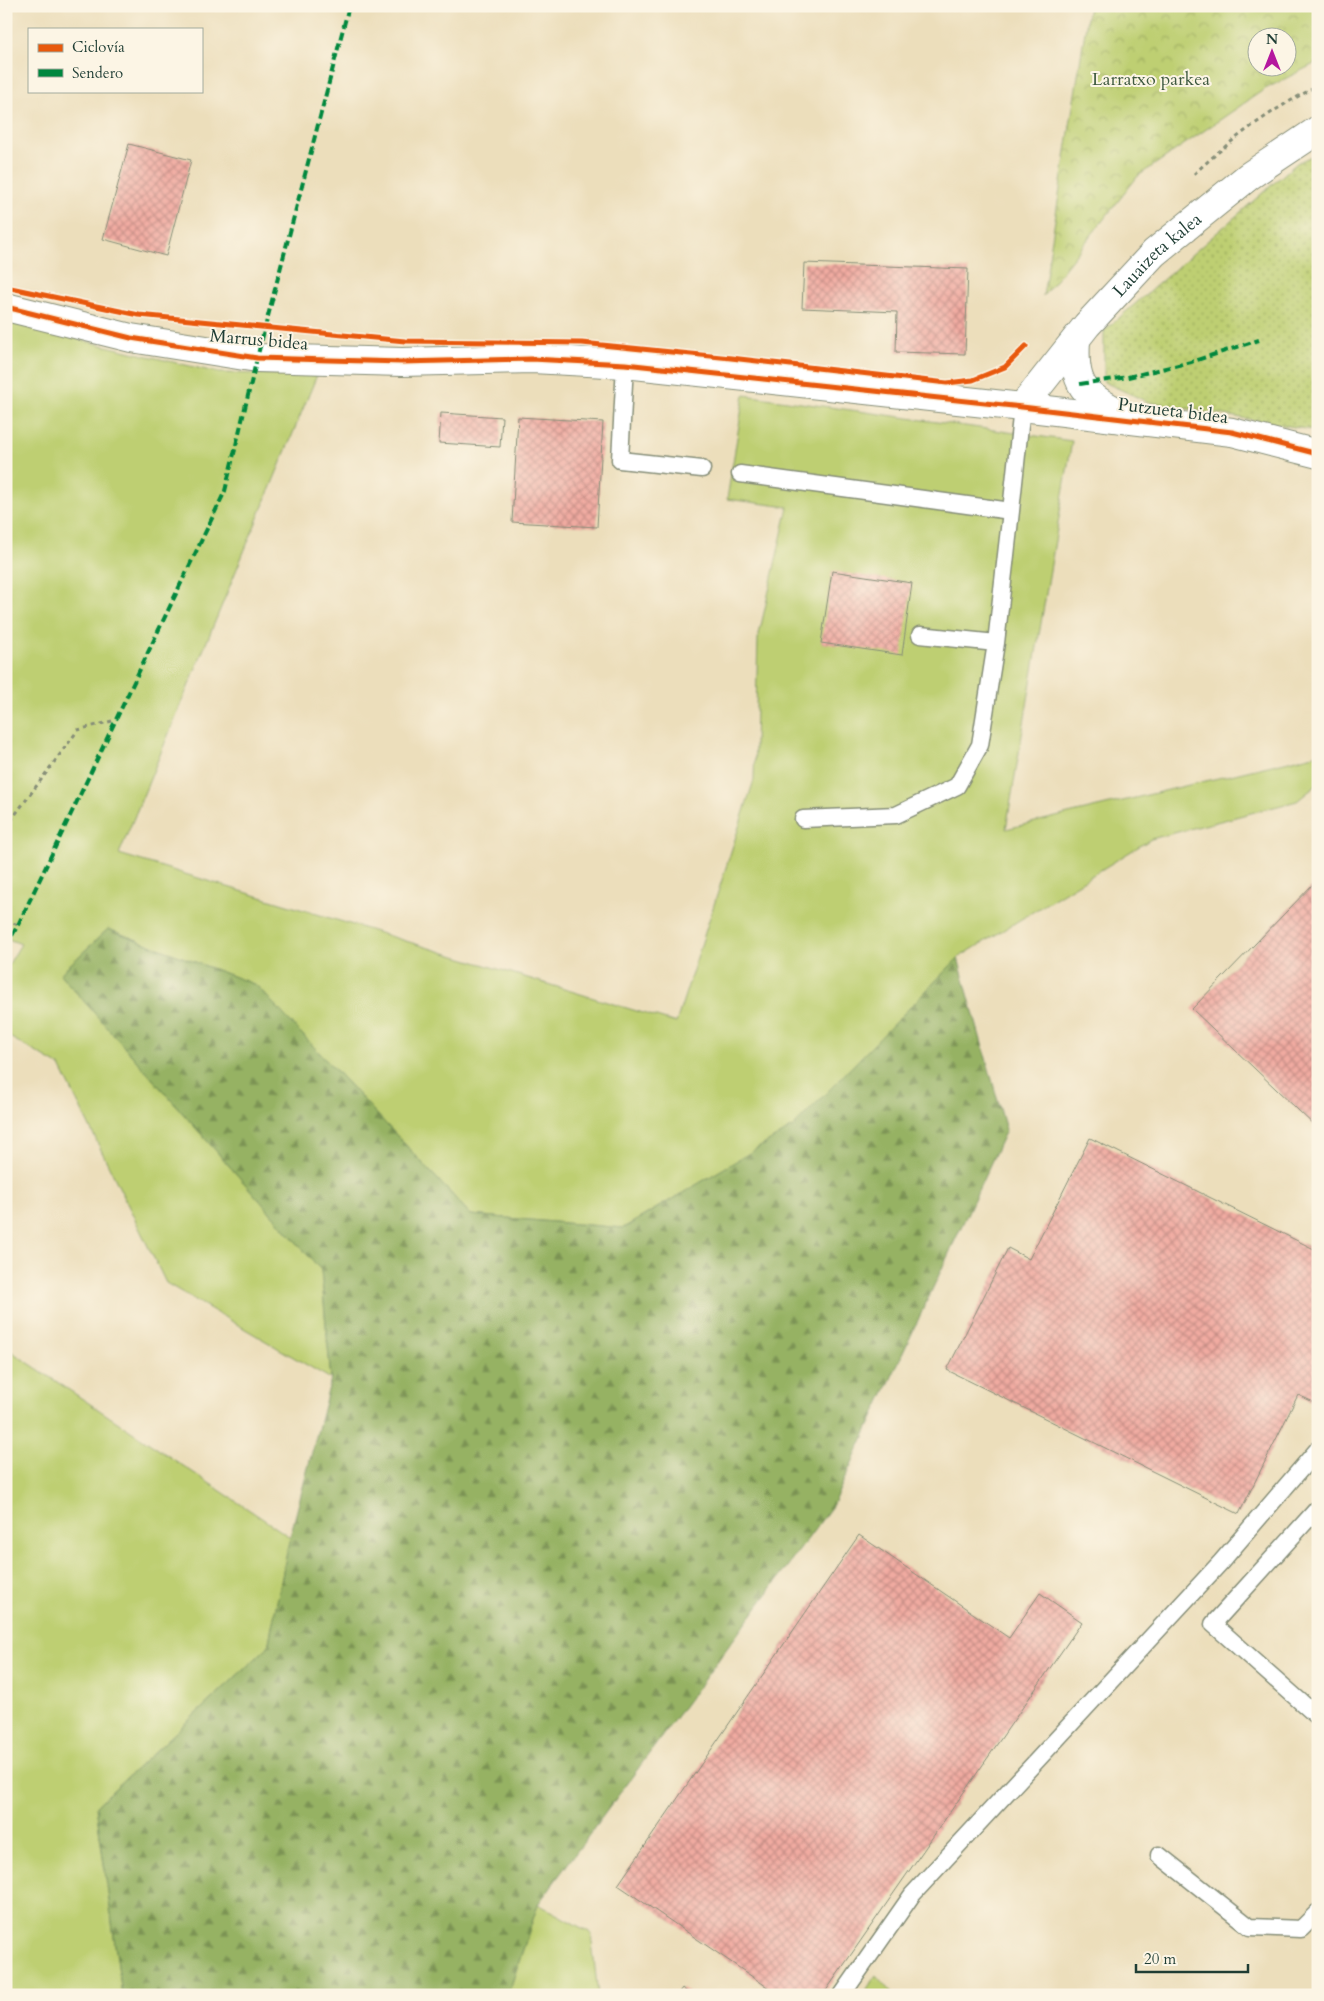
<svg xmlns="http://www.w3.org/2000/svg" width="1324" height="2001" font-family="Cardo,serif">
  <defs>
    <pattern id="forest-firs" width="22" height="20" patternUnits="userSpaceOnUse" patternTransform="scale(1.25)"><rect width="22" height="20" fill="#96b264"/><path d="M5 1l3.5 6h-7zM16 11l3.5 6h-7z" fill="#7a9253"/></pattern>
    <pattern id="park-crowns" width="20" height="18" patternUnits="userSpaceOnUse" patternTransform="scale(1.25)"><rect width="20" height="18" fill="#becf72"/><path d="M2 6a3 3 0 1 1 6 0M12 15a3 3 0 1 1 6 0" fill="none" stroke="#9aa95e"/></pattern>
    <pattern id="garden-dots" width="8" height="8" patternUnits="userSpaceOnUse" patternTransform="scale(1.25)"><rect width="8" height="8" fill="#becf72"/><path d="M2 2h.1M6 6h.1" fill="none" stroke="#9aa95e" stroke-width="1.8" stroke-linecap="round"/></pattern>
    <pattern id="building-cross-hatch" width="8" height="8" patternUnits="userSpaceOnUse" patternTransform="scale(1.25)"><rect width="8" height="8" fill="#f1aba1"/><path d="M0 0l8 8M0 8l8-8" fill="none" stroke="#c38c84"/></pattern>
  </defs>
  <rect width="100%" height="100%" fill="#fcf5e5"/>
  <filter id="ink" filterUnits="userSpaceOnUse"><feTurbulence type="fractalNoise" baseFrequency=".02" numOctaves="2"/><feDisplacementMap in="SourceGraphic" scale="10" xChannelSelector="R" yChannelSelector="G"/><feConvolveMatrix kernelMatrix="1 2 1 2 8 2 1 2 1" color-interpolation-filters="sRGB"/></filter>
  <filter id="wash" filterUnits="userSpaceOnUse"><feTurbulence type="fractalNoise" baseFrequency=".0096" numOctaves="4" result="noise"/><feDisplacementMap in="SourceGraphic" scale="20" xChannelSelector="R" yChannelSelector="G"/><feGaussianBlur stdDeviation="1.12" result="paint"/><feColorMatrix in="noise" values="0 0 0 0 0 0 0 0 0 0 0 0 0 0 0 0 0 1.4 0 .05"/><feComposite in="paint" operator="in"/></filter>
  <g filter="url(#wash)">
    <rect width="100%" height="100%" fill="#ecdebb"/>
    <path fill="#becf72" stroke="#6e8653" d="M6,322L219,373L317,375L119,854L676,1023L754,780L758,639L788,507L727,499L744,395L1072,441L1006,829L1318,754V784L1297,801L1151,839L958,958L793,1128L623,1228L471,1215L256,985L108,929L60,974L321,1270L331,1379L166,1283L60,1066L6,1035V969L21,944L6,938Z
      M6,1348L290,1537L268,1647L96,1806L122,1995H6Z
      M538,1904L591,1933L598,1995H508Z
      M876,1975L893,1995H863Z"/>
    <path fill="url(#forest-firs)" stroke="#5a784c" d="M108,929L256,985L471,1215L624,1228L793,1127L958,958L1006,1130L832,1506L538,1904L508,1995H122L96,1806L268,1647L290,1537L331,1379L321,1270L60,974Z"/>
    <path fill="url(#park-crowns)" stroke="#6e8653" fill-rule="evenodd" d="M1089,6H1318V62L1265,89L1138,176L1043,296ZM1256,38H1286V68H1256Z"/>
    <path fill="url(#garden-dots)" stroke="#6e8653" d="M1318,153V431L1148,402L1104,382V331L1297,163Z"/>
    <g id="blocks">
      <path fill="url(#building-cross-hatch)" d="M129,144L191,160L166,256L103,239Z
        M804,263L968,269L965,354L896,352L897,312L802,308Z
        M441,413L502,417L500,447L439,443Z
        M518,417L603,422L597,527L512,522Z
        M832,571L912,583L902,655L821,643Z
        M1318,879V1129L1192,1009Z
        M1090,1138L1318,1251V1404L1298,1395L1239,1514L947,1370L1008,1248L1029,1259Z
        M859,1535L1009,1638L1040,1593L1082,1622L823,1995H779L618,1885Z
        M682,1988L691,1995H677Z"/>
    </g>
  </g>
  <g filter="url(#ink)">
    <use href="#blocks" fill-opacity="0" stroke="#868e78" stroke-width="1"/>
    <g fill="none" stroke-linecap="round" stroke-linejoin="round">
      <defs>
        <path id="lane" d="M625,364L620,460L702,469
          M740,474L1011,511L1022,407
          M920,635L996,643
          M803,819L896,815L957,786L980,745L996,643L1011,511
          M1318,1508L1213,1624L1318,1717
          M1159,1855L1250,1927L1301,1929L1318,1912
          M842,1995L912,1895L1221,1562L1318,1449"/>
        <g id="street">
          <path d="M6,307L131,338L257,358L402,362L532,359L625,364L1022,407L1232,432L1318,454"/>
          <path d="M1076,340C1073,385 1083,395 1122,414"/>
          <path id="s1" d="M1022,407L1087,325L1154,253L1249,176L1318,130"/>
        </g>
      </defs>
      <use href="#lane" stroke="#868e78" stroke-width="19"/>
      <use href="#street" stroke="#868e78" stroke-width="30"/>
      <path stroke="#868e78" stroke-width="3" stroke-dasharray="4 4" stroke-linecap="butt" d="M1194,174C1230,140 1273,108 1318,86
        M6,827L78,730L116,720
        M6,920L18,925"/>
      <use href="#lane" stroke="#fff" stroke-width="16"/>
      <use href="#street" stroke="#fff" stroke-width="28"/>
      <path stroke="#00873e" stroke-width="4" stroke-dasharray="8 4" stroke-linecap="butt" d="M1080,384L1128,377L1191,362L1259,340
        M6,946L18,925L225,491L257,358L349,6"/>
      <defs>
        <path id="cycleway" d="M6,287L139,315L405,341L582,343L731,358L947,383L973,380L1005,367L1026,346
          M6,307L131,338L257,358L402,362L532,359L625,364L1022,407L1232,432L1318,454"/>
      </defs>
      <use href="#cycleway" stroke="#fcf5e5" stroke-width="8"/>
      <use href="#cycleway" stroke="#e8590c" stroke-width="5"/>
    </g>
  </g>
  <g text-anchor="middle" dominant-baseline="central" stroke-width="4" stroke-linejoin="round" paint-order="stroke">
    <g font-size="18" fill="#3f5a40" stroke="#fcf5e5">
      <text x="1151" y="79">Larratxo parkea</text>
    </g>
    <g font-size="18" fill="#1f3d34" stroke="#fcf5e5">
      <text stroke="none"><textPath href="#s1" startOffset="204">Lauaizeta kalea</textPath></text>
      <text transform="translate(259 340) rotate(5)">Marrus bidea</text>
      <text transform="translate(1173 411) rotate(7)">Putzueta bidea</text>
    </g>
  </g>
  <rect width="1324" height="2001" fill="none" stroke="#fcf5e5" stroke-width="25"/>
  <rect x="28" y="28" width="175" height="65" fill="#fcf5e5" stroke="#a4ab9e"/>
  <rect x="38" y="44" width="25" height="8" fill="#e8590c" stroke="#a4ab9e"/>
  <text x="72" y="52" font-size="15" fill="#1f3d34">Ciclovía</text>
  <rect x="38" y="69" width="25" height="8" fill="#00873e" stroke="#a4ab9e"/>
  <text x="72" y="78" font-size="15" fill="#1f3d34">Sendero</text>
  <g transform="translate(1272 52)"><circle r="24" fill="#fcf5e5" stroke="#a4ab9e"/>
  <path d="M0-4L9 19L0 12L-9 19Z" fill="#b5179e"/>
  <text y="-8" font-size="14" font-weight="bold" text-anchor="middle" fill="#1f3d34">N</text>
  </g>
  <path d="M1136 1964v8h112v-8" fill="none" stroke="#1f3d34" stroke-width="2.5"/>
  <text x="1144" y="1964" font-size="15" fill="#1f3d34" stroke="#fcf5e5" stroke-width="4" paint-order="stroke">20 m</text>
</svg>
